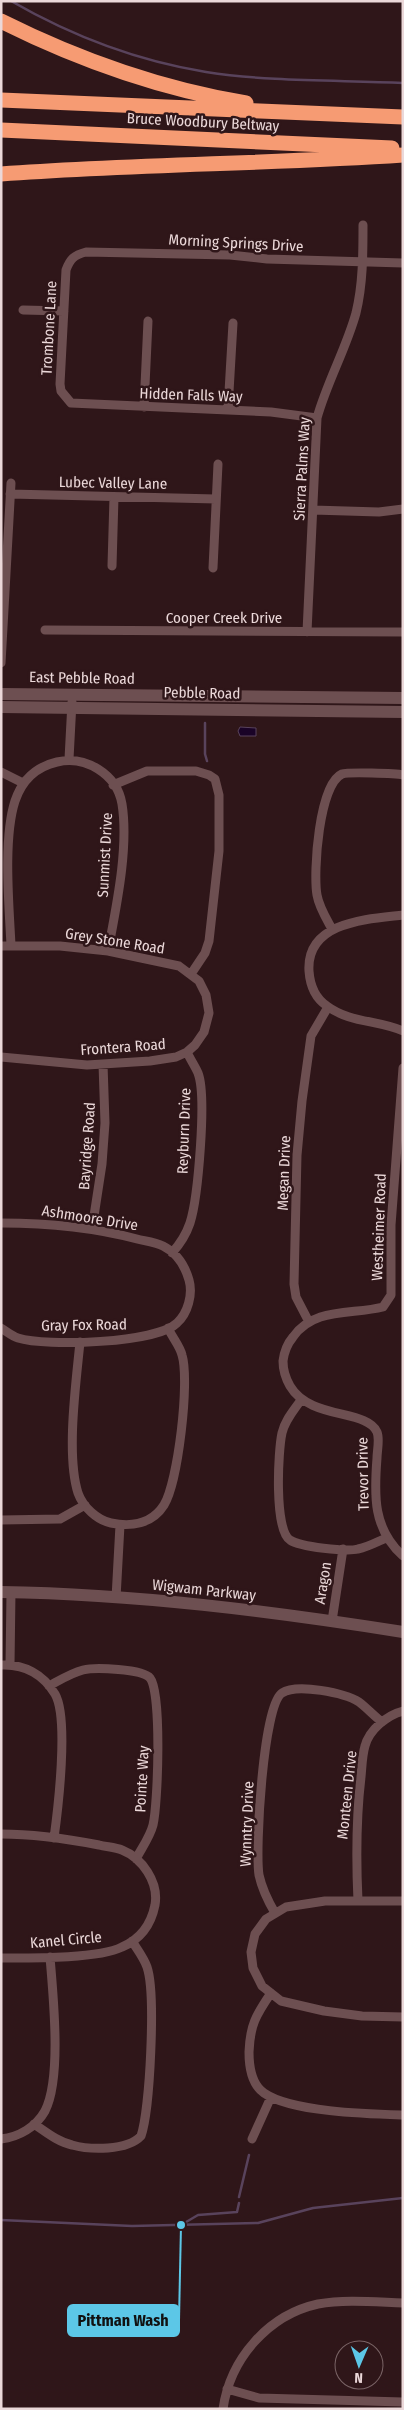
<svg xmlns="http://www.w3.org/2000/svg" width="404" height="2410" font-family="'Fira Sans Condensed',sans-serif">
  <rect width="100%" height="100%" fill="#2f1619"/>
  <path fill="#1a0327" stroke="#59435c" d="M240,727L256,728V736H240L238,731Z"/>
  <g fill="none" stroke-linecap="round" stroke-linejoin="round">
    <path stroke="#59435c" stroke-width="2.5" d="M11,1C70,35 138,61 206,72C271,82 338,80 403,83
      M205,723V754L207,761
      M239,2197L249,2155
      M1,2220L132,2226L258,2223L313,2208L403,2198
      M181,2225L198,2215L237,2212L239,2203"/>
    <path stroke="#6d4f51" stroke-width="9" d="M23,310L64,311
      M144,407L148,321
      M228,409L233,323
      M317,418L271,412L71,403L61,391L60,384L66,270C70,259 74,255 86,252L230,255L267,259L403,263
      M10,494L216,499
      M313,510L379,512L403,509
      M112,566L114,497
      M213,568L218,464
      M45,630L403,632
      M307,632L317,418C327,382 346,349 356,313C363,284 363,254 363,225
      M1,663L11,483
      M69,759L72,702
      M1,772L23,783
      M113,785L147,771H196L209,775L215,779L219,795V851L209,941L205,953L191,974
      M403,915C369,919 306,921 309,971C310,985 315,998 327,1006C350,1023 378,1020 403,1031
      M332,929C326,918 319,907 317,895C313,872 319,784 342,774C347,772 396,773 403,775
      M11,945C9,905 3,838 15,801C22,780 35,767 57,762C85,755 117,774 122,804C129,848 116,908 108,951
      M1,946H60L108,951L179,966L199,981L206,995L209,1013L204,1032L195,1045L187,1052L176,1057L150,1061L87,1065L1,1057
      M403,1068L391,1225V1295L383,1307C352,1315 314,1307 293,1337C288,1343 284,1353 283,1361C283,1369 286,1379 290,1386C310,1420 367,1409 377,1432C380,1439 377,1451 377,1458C374,1496 373,1529 403,1556
      M1,1223C47,1223 92,1227 137,1239C145,1241 155,1242 163,1246C177,1253 185,1266 189,1280C193,1294 188,1313 177,1323C157,1343 46,1347 18,1338C12,1336 6,1331 1,1328
      M92,1229L102,1164L105,1123L103,1064
      M172,1253C180,1244 186,1235 190,1223C198,1198 207,1096 198,1073C195,1066 190,1059 187,1052
      M309,1322L296,1297L294,1284L297,1155L302,1101L311,1036L328,1007
      M80,1342C76,1383 66,1455 78,1493C83,1507 97,1520 111,1523C131,1527 152,1524 164,1505C178,1482 190,1381 182,1355C180,1346 172,1337 168,1328
      M301,1400C294,1410 285,1420 282,1433C278,1451 274,1530 290,1540C300,1547 347,1552 358,1549C368,1547 377,1542 386,1538
      M1,1520L60,1519L85,1505
      M116,1598L120,1525
      M332,1621L343,1549
      M1,1665C24,1664 43,1674 55,1694C69,1718 58,1809 54,1838
      M10,1665L11,1592
      M49,1686C60,1680 71,1673 83,1670C95,1667 143,1669 150,1678C162,1693 158,1804 153,1825C150,1837 141,1849 136,1859
      M1,1834C34,1834 68,1839 99,1845C106,1847 115,1847 122,1850C142,1858 159,1882 155,1905C151,1925 141,1939 122,1947C98,1959 30,1958 1,1958
      M358,1901C356,1859 356,1819 361,1777C362,1767 362,1756 365,1746C369,1730 387,1715 403,1711
      M403,1901H325L286,1907L266,1919L255,1934L251,1952L253,1968L262,1986L281,2001L324,2011L362,2016L403,2017
      M275,1913C268,1901 262,1889 259,1875C255,1850 263,1705 282,1693C297,1683 345,1693 359,1702C367,1708 374,1716 382,1722
      M271,1993C256,2015 250,2025 249,2052C249,2067 251,2084 264,2093C291,2112 369,2114 403,2115
      M34,2124C46,2132 58,2142 72,2145C90,2150 127,2151 141,2136C150,2110 156,1993 147,1967C144,1958 137,1949 132,1941
      M1,2139C19,2137 36,2127 45,2111C62,2078 53,1995 50,1957
      M252,2139L271,2097
      M227,2389L259,2398L403,2402
      M223,2409C230,2359 268,2315 318,2304C345,2299 375,2302 403,2303"/>
    <path stroke="#6d4f51" stroke-width="12" d="M1,694L403,698
      M1,707L403,712
      M1,1592C136,1594 270,1611 403,1632"/>
    <path stroke="#f69b73" stroke-width="15" d="M1,21C77,59 162,89 246,103
      M1,100L403,117
      M1,130L392,148
      M1,174C135,164 269,164 403,155"/>
  </g>
  <g text-anchor="middle" dominant-baseline="central" stroke-width="5" stroke-linejoin="round" paint-order="stroke">
    <g font-size="15" fill="#ebd8d9" stroke="#2f1619">
      <text transform="translate(203 122) rotate(3)">Bruce Woodbury Beltway</text>
      <text transform="translate(236 243) rotate(3)">Morning Springs Drive</text>
      <text transform="translate(49 328) rotate(-87)">Trombone Lane</text>
      <text transform="translate(191 395) rotate(2)">Hidden Falls Way</text>
      <text transform="translate(302 469) rotate(-87)">Sierra Palms Way</text>
      <text transform="translate(113 483) rotate(1)">Lubec Valley Lane</text>
      <text x="224" y="618">Cooper Creek Drive</text>
      <text transform="translate(82 678) rotate(1)">East Pebble Road</text>
      <text transform="translate(202 693) rotate(1)">Pebble Road</text>
      <text transform="translate(105 855) rotate(-87)">Sunmist Drive</text>
      <text transform="translate(115 941) rotate(9)">Grey Stone Road</text>
      <text transform="translate(123 1047) rotate(-4)">Frontera Road</text>
      <text transform="translate(184 1131) rotate(-88)">Reyburn Drive</text>
      <text transform="translate(87 1146) rotate(-86)">Bayridge Road</text>
      <text transform="translate(284 1173) rotate(-88)">Megan Drive</text>
      <text transform="translate(90 1218) rotate(9)">Ashmoore Drive</text>
      <text transform="translate(379 1227) rotate(-88)">Westheimer Road</text>
      <text transform="translate(84 1325) rotate(-1)">Gray Fox Road</text>
      <text transform="translate(363 1474) rotate(-91)">Trevor Drive</text>
      <text transform="translate(323 1583) rotate(-81)">Aragon</text>
      <text transform="translate(204 1590) rotate(6)">Wigwam Parkway</text>
      <text transform="translate(142 1779) rotate(-87)">Pointe Way</text>
      <text transform="translate(347 1795) rotate(-84)">Monteen Drive</text>
      <text transform="translate(247 1824) rotate(-88)">Wynntry Drive</text>
      <text transform="translate(66 1940) rotate(-5)">Kanel Circle</text>
    </g>
  </g>
  <path fill="none" stroke="#5cc7e7" stroke-width="2" d="M181 2225L179 2320"/>
  <circle fill="#5cc7e7" stroke="#2f1619" stroke-width="2" cx="181" cy="2225" r="5"/>
  <rect fill="#5cc7e7" stroke="#5cc7e7" stroke-width="2" x="68" y="2305" width="111" height="31" rx="5"/>
  <g font-size="16" text-anchor="middle" font-weight="bold" fill="#111">
    <text x="123" y="2326">Pittman Wash</text>
  </g>
  <rect width="404" height="2410" fill="none" stroke="#ebd8d9" stroke-width="5"/>
  <g transform="translate(359 2365) rotate(182)"><circle r="24" fill="#2f1619" stroke="#7a6466"/>
  <path d="M0-4L9 19L0 12L-9 19Z" fill="#5cc7e7"/>
  <text y="-8" font-size="14" font-weight="bold" text-anchor="middle" fill="#ebd8d9">N</text>
  </g>
</svg>
